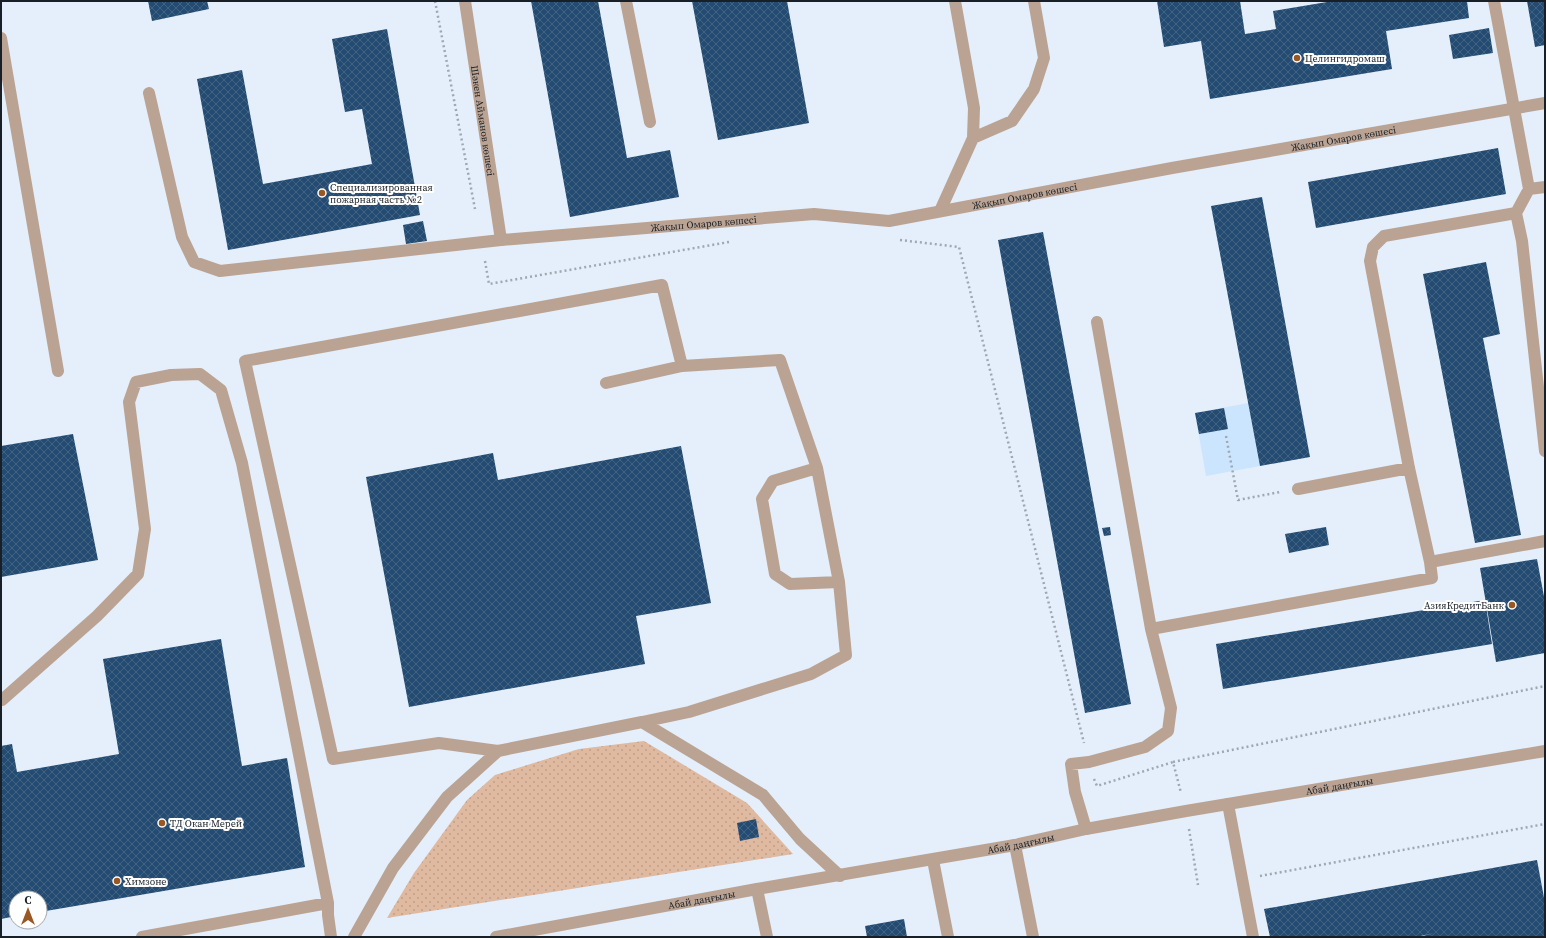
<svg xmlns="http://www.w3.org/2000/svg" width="1546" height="938" font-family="'Source Serif 4',serif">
  <defs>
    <pattern id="grass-dots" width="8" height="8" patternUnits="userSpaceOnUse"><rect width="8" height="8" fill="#dfb9a0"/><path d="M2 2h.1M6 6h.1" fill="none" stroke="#bf9f8a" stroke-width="1.8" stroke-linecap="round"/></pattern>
    <pattern id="building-cross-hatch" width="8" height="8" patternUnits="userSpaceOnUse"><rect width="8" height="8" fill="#244b72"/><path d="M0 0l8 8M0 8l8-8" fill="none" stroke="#426281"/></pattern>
  </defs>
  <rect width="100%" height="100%" fill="#e4effb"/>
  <path fill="#cce5fe" d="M1248,403L1260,466L1206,476L1195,413Z"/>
  <path fill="url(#grass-dots)" d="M644,741L747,803L793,854L387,918L414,873L467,800L495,775L579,749Z"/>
  <path fill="url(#building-cross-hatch)" d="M148,1H207L209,9L152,21Z
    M531,1H598L627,158L670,150L679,197L570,217Z
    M692,1H787L809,123L718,140Z
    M1157,1H1240L1245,34L1276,29L1273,11L1333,1H1467L1469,18L1386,31L1392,69L1210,99L1201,41L1164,47Z
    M1527,1H1545V45L1535,47Z
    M1489,28L1493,53L1453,59L1449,35Z
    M387,29L420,215L228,250L197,79L242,70L263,184L372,164L362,109L345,112L332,39Z
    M1498,148L1506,194L1316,228L1308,182Z
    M1262,197L1310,457L1260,466L1211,206Z
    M423,221L427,241L406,244L403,225Z
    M1043,232L1131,704L1085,713L998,240Z
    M1486,262L1500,334L1483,338L1521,535L1475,543L1423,274Z
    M1224,408L1228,429L1199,434L1195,413Z
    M73,434L98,560L1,577V446Z
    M681,446L711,603L636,616L645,664L409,707L366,477L493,453L498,480Z
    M1110,527L1111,535L1104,536L1102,528Z
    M1326,527L1329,545L1289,553L1285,534Z
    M1537,559L1545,602V653L1496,662L1480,568Z
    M1485,600L1492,644L1223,689L1216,644Z
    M221,639L242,766L287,758L305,867L40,912V898H16V916L1,919V746L12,744L17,772L119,754L103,659Z
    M756,819L759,837L740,841L737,823Z
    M1537,860L1545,903V937H1418L1435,933L1416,937H1270L1264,909Z
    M904,919L907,937H867L865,926Z"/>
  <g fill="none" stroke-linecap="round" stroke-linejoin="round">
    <path stroke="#9ea8b2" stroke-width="2.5" stroke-dasharray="2 3" stroke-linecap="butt" d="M435,1L475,209
      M900,240L959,247L1084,743
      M485,261L489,284L729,242
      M1226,436L1238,500L1280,492
      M1173,762L1545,686
      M1094,779L1097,786L1173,762L1181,793
      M1189,829L1198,885
      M1260,876L1545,824"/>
    <path stroke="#bba393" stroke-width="12" d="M626,1L650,122
      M1494,1L1529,189L1516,213L1522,241L1545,451
      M1,38L58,371
      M149,93L182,237L194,262L220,271L501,240
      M973,138L1012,121L1034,89L1044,58L1034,1
      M1529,189L1545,187
      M940,211L973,138L974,108L955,1
      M1097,322L1151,629
      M606,383L682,366
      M817,468L773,481L762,499L775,574L790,584L839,582
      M1298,489L1409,468
      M1430,562L1545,541
      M2,700L97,616L138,574L145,529L129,402L136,382L171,375L200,374L221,390L242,463L328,903
      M498,751L439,743L333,759L245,361L662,285L682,366L780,360L817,468L839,582L846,655L811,674L689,712L642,722
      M1086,829L1075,792L1071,764L1089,762L1145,747L1168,731L1171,708L1151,629L1432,578L1430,562L1409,468L1370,261L1373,247L1384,236L1516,213
      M1015,845L1033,937
      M933,860L948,937
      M757,889L767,937
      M142,937L328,903V915L331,937
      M354,937L393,868L447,797L498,751L642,722L763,795L800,839L840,876"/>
    <g stroke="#bba393" stroke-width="12">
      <path id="s1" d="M465,1L501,240L814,214L889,221L1172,168L1545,103"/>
      <path d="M1228,804L1253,937"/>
    </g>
    <path stroke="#bba393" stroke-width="12" id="s2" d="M496,937L757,889L1015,845L1086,829L1186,811L1545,751"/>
  </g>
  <g fill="#985723" stroke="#fff" stroke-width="1.5">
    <circle cx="1297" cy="58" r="4"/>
    <circle cx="322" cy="193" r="4"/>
    <circle cx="1512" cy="605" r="4"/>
    <circle cx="162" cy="823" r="4"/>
    <circle cx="117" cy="881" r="4"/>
  </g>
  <g text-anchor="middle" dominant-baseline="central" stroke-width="4" stroke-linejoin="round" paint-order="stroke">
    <g font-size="10" fill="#181f26" stroke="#fff" text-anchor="start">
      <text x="1305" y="58">Целингидромаш</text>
      <text x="330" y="187">Специализированная<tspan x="330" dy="12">пожарная часть №2</tspan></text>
      <text x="1504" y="605" text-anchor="end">АзияКредитБанк</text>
      <text x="170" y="823">ТД Окан Мерей</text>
      <text x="125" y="881">Химзоне</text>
    </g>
    <g font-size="10" fill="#181f26" stroke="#fff">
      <text stroke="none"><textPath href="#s1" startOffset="121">Шәкен Айманов көшесі</textPath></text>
      <text stroke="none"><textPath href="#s1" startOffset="1093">Жақып Омаров көшесі</textPath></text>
      <text stroke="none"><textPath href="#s1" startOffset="769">Жақып Омаров көшесі</textPath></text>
      <text stroke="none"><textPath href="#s1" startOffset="445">Жақып Омаров көшесі</textPath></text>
      <text stroke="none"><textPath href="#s2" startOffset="857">Абай даңғылы</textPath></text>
      <text stroke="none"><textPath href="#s2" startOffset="533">Абай даңғылы</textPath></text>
      <text stroke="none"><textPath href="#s2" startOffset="209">Абай даңғылы</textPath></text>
    </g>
  </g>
  <rect width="1546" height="938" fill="none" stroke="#181f26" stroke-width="4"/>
  <g transform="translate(28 910)"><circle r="19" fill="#ffffff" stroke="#a3a5a8"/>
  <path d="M0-3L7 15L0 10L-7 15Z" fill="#985723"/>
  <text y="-6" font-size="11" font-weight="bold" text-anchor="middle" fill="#181f26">С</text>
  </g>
</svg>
